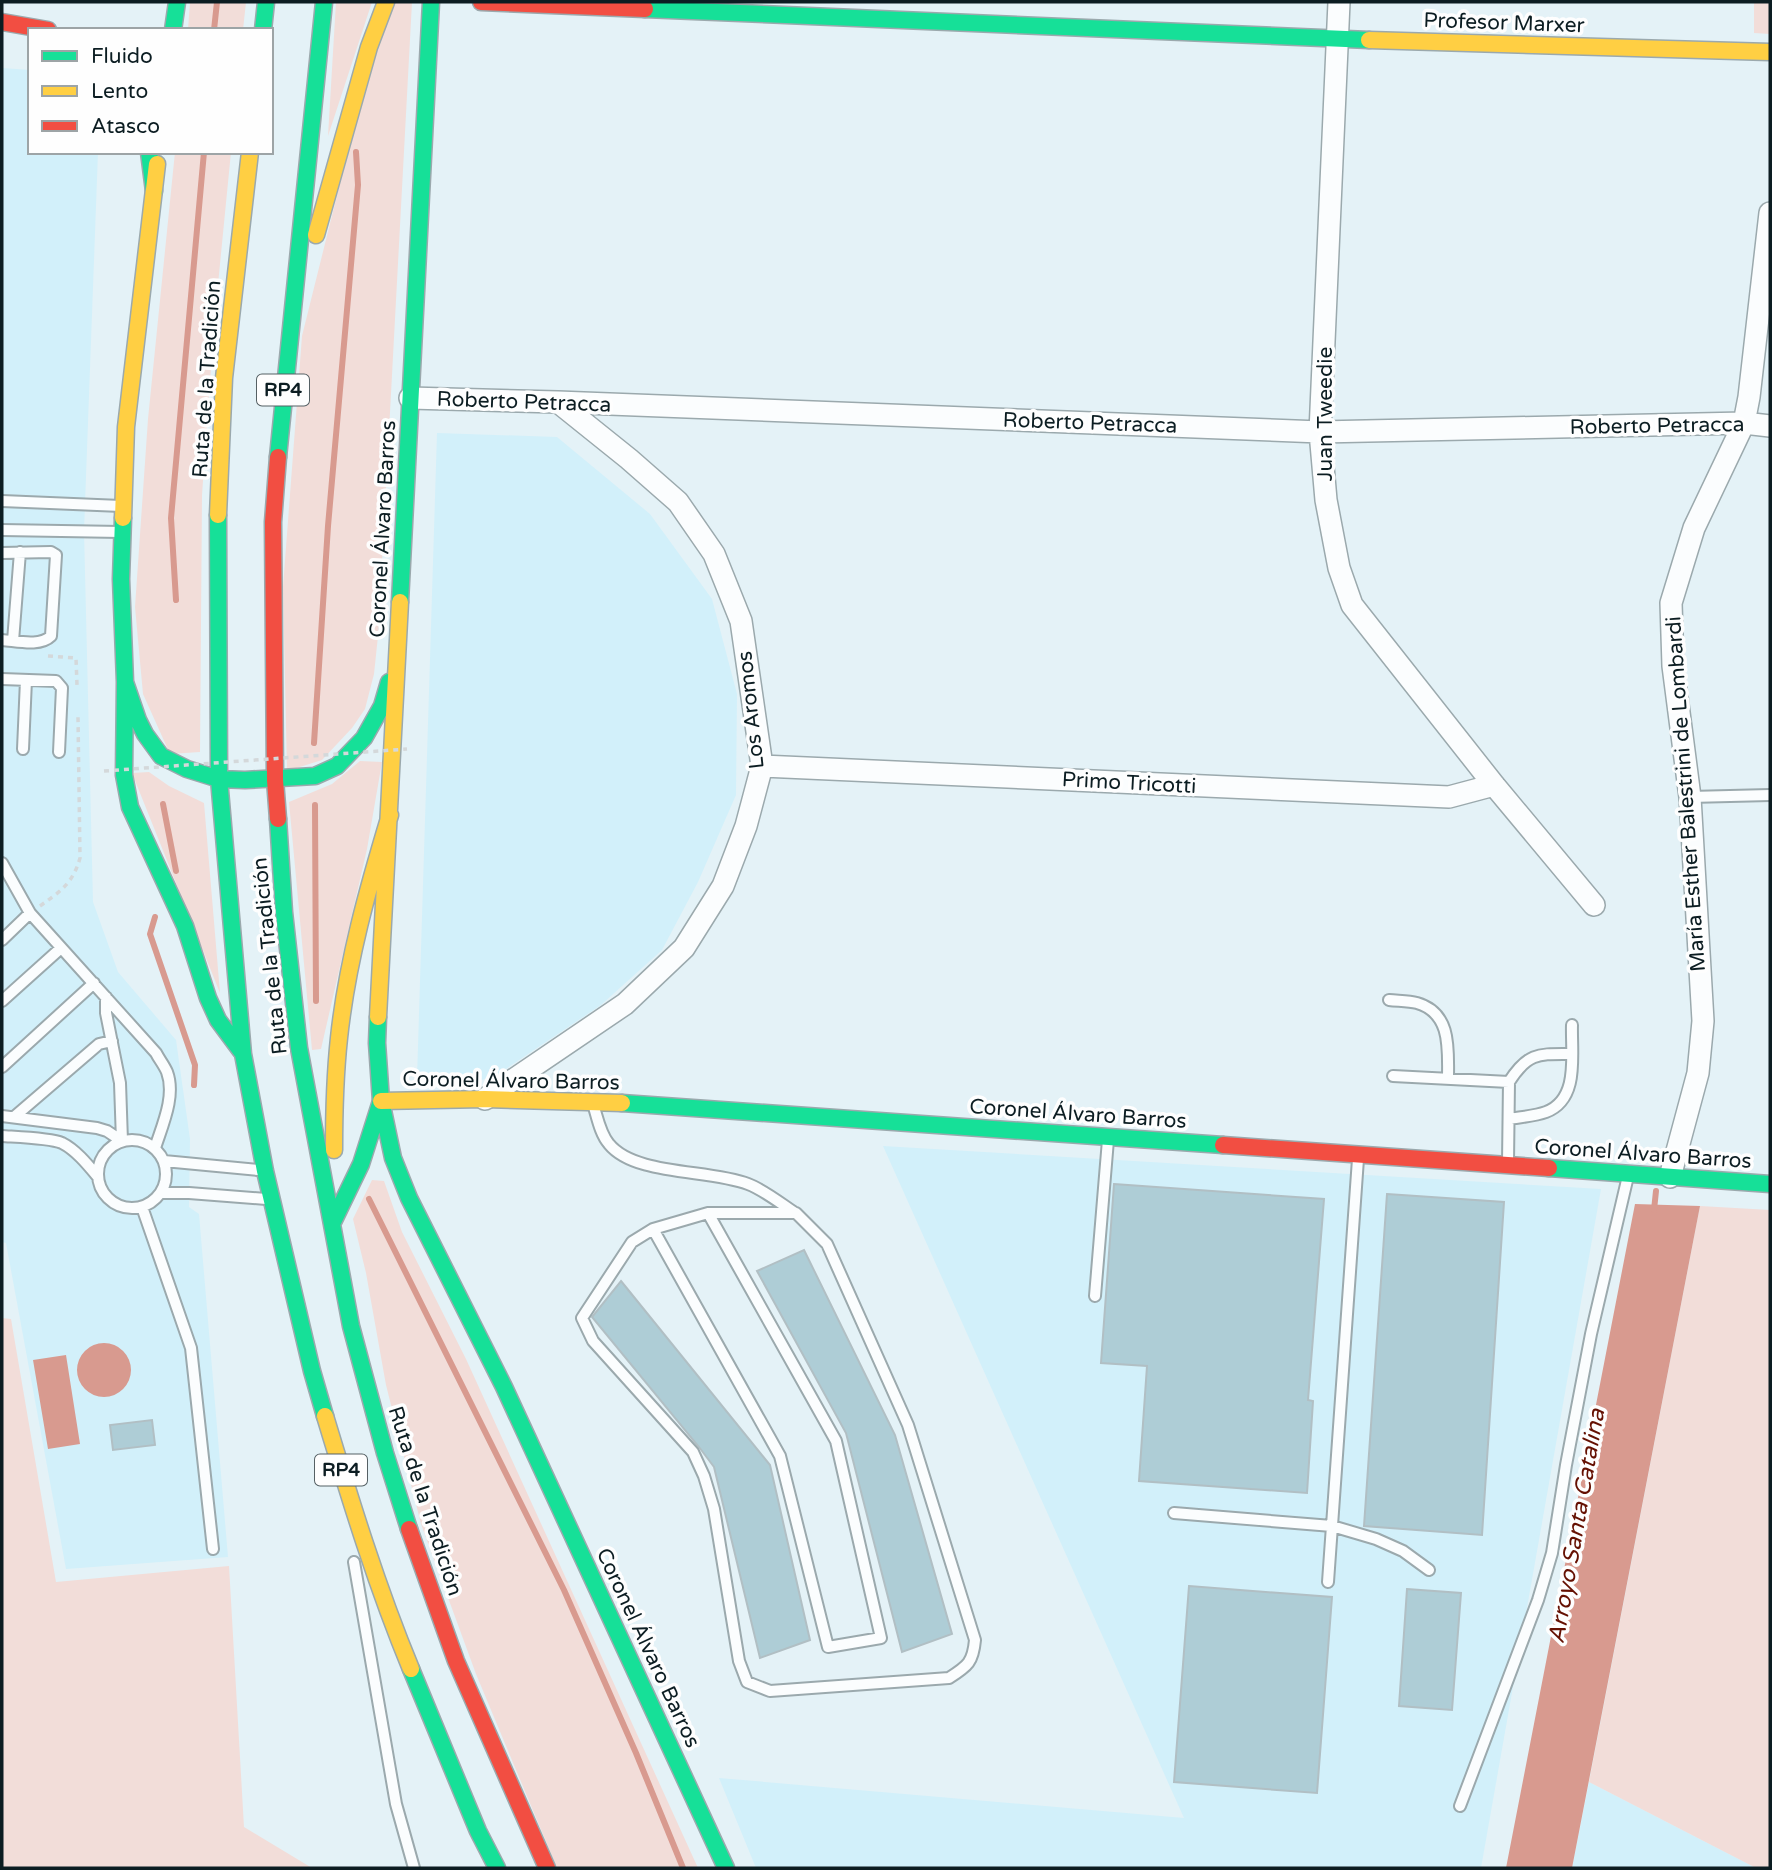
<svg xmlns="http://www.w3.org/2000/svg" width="1772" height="1870" font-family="'Varela Round',sans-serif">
  <rect width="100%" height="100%" fill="#e4f2f7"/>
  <path fill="#d2f0fa" d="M2,68L30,70V152H98L84,531L93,902L118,972L176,1040L190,1139L189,1207L199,1214L228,1557L66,1569L6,1243L2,1242Z
    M437,433L557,437L650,514L712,599L737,694L736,795L698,882L662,950L601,1005L500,1073L482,1080L417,1078Z
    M883,1146L1601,1189L1481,1868H756L719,1778L1184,1818Z
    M1589,1782L1756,1868H1572Z"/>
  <path fill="#f2ddd9" d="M190,2H246L243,30H188Z
    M336,2H372L328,136Z
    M394,2H412L378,636L374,674L365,709L352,728L322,760L287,771L283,587L302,336L365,83Z
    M1754,2H1770V34L1754,33Z
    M175,152H231L214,325L202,495L200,752L170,754L143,694L135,607L148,419Z
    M360,761L382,762L367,849L321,1049L312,1050L289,802L332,784Z
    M149,772L169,786L204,803L220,993L132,773Z
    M372,1180L384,1181L402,1232L466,1359L698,1868H557L476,1674L421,1524L386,1385L366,1273L353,1219Z
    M1700,1206L1770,1210V1868H1756L1589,1782Z
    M2,1318L11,1319L56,1582L229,1566L244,1827L312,1868H2Z"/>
  <path fill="#d89a8f" d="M1635,1204L1700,1206L1572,1868H1506Z
    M77 1370a27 27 0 1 1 54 0a27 27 0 1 1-54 0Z
    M66,1355L80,1444L48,1449L33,1360Z"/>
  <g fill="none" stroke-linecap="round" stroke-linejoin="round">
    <path stroke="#d89a8f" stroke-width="6" d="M214,30L217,2
      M176,600L171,518L204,152
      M314,743L328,526L358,185L356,152
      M163,804L176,871
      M315,805L316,1001
      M155,917L150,934L195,1065L194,1085
      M369,1199L564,1590L636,1753L683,1868
      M1654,1210L1656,1191"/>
  </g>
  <path fill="#aecdd6" stroke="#b1bfc4" stroke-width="2" d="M1114,1184L1324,1199L1308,1400L1313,1401L1307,1493L1139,1481L1147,1366L1101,1363Z
    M1387,1194L1504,1202L1482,1535L1364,1526Z
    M804,1250L895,1435L952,1634L902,1652L846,1433L757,1271Z
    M621,1281L770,1465L810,1640L760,1658L714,1467L699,1447L592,1317Z
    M152,1420L155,1445L113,1450L110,1425Z
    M1189,1586L1332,1597L1317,1793L1174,1782Z
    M1407,1589L1461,1593L1452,1710L1399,1706Z"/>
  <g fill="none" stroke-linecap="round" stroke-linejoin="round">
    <defs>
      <path id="lane" d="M2,501L121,506
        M2,530L121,532
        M2,553L51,552L56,555L51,636C40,647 17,641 2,640
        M13,641L20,552
        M2,679L56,681L62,688L59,752
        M23,749L26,680
        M1690,797L1770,795
        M2,863L30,913L156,1053C159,1059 164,1065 167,1072C176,1096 162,1126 155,1148
        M2,940L30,913
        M106,997V1013L120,1083L122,1141
        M1389,1000C1398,1001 1409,1001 1417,1003C1452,1013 1448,1050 1448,1079
        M2,1001L61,948
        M2,1067L94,983
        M1393,1076L1509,1082L1508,1162
        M1509,1082C1528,1052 1539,1054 1571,1054
        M593,1104C597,1116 600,1134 609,1144C635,1176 709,1169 748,1184C764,1190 780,1203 795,1213
        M2,1116L97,1128L107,1131L122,1141
        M14,1117L99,1044L112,1041
        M1509,1119C1521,1117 1535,1116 1546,1112C1580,1099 1571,1054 1572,1025
        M2,1136C16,1137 50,1138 62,1143C76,1150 88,1165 98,1177
        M98 1174a34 34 0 1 1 68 0a34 34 0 1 1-68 0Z
        M164,1161L258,1170
        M162,1193H189L266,1199
        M142,1207L191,1348L213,1549
        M708,1213H796L827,1244L908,1425L975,1640C973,1662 968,1666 949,1678L770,1691L747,1682L739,1661L714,1509L704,1476L693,1452L593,1341L582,1318L632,1242L653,1229Z
        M653,1229L780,1456L828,1647L881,1638L836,1441L708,1213
        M1095,1296L1108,1140
        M1174,1513L1332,1526L1376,1539L1403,1551L1429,1570
        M354,1562L396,1804L414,1868
        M1328,1582L1358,1159
        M1460,1806L1538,1600L1552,1553L1566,1465L1591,1334L1628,1176"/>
      <path id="street" d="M1339,2L1320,432L1326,500L1339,568L1352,605L1494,785L1594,905
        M410,398L558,402L1320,432L1744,423L1770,426
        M762,766L1449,797L1494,785
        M485,1099L625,1004L684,948L723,886L746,826L762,766L741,621L714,554L678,502L629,459L558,402
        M1670,1177L1698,1073L1703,1021L1690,797L1673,666L1671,603L1694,528L1744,423L1749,397L1770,213"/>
      <path id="fast" d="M645,9L1369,40
        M173,30L177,2
        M263,30L266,2
        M149,152L154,191
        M278,457L324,2
        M218,515L219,779L243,1054L265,1171L312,1371L325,1416
        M123,518L121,579L125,682L138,720L145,734L161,756L187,769L219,779L245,780L315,776L337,766L364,738L382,706L389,682
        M400,602L431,2
        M125,682L124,775L130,807L185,926L208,998L218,1020L241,1051
        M278,819L284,912L299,1048L351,1326L385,1453L409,1529
        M378,1017L377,1043L381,1101L393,1158L409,1198L504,1387L726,1868
        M622,1103L1223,1145
        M1549,1168L1770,1184
        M332,1224L361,1164L381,1101
        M411,1669L478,1831L497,1868"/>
      <path id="slow" d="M1369,40L1770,52
        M316,235L369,47L386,2
        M218,515L224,378L250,152
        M123,518L126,427L157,164
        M378,1017L400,602
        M381,1101L485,1099L622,1103
        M334,1150C334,1113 335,1075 339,1038C347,962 368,888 390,815
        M325,1416C351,1502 377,1587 411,1669"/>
      <path id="jam" d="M481,2L645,9
        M2,22L48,30
        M278,819L275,780L273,522L278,457
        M1223,1145L1549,1168
        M409,1529L456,1661L547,1868"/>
    </defs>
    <use href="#lane" stroke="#9ba9ad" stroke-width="14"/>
    <use href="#street" stroke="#9ba9ad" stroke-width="24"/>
    <use href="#fast" stroke="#9ba9ad" stroke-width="19"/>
    <use href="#slow" stroke="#9ba9ad" stroke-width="19"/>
    <use href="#jam" stroke="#9ba9ad" stroke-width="19"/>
    <path stroke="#d4d8da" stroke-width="3.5" stroke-dasharray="5 5" stroke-linecap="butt" d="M48,656L76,658L77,685
      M40,906C61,891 73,883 80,858L78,717"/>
    <use href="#lane" stroke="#fbfdfe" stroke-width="10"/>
    <use href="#street" stroke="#fbfdfe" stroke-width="21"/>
    <use href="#fast" stroke="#16e098" stroke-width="16"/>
    <use href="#slow" stroke="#ffcf43" stroke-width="16"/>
    <use href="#jam" stroke="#f24e42" stroke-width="16"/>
    <path stroke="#d4d8da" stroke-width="3.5" stroke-dasharray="5 5" stroke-linecap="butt" d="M104,771L407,749"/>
  </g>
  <g text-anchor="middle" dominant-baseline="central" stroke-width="7" stroke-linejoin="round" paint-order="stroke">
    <g fill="#fefefe" stroke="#556064" stroke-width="2">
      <rect x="257" y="374.5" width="52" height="31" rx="5"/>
      <rect x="315" y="1454.5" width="52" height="31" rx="5"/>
    </g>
    <g font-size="19" font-weight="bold" fill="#0c1d22">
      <text x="283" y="390">RP4</text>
      <text x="341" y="1470">RP4</text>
    </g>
    <g font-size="21" fill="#0c1d22" stroke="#fefefe">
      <text transform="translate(1504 23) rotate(2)">Profesor Marxer</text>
      <text transform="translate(207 379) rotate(-86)">Ruta de la Tradición</text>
      <text transform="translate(524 402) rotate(2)">Roberto Petracca</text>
      <text transform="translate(1325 414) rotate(-90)">Juan Tweedie</text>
      <text transform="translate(1090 423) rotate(2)">Roberto Petracca</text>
      <text transform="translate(1657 426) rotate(-1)">Roberto Petracca</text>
      <text transform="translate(383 529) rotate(-87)">Coronel Álvaro Barros</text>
      <text transform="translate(751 710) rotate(-96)">Los Aromos</text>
      <text transform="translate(1129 783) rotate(3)">Primo Tricotti</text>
      <text transform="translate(1686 794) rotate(-94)">María Esther Balestrini de Lombardi</text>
      <text transform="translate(270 956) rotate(-96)">Ruta de la Tradición</text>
      <text transform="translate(511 1081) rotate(1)">Coronel Álvaro Barros</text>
      <text transform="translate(1078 1114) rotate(4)">Coronel Álvaro Barros</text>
      <text transform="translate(1643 1154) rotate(4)">Coronel Álvaro Barros</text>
      <text transform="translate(425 1501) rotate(72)">Ruta de la Tradición</text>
      <text transform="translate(648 1648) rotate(65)">Coronel Álvaro Barros</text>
    </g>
    <g font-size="23" font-style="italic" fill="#651002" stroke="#fefefe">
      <text transform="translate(1577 1526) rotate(-80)">Arroyo Santa Catalina</text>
    </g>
  </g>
  <rect width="1772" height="1870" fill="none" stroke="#0c1d22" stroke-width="7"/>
  <rect x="28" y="28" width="245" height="126" fill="#fefefe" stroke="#9da4a6" stroke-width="2"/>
  <rect x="42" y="51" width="35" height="10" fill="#16e098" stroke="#9da4a6" stroke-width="2"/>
  <text x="91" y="63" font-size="21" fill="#0c1d22">Fluido</text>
  <rect x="42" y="86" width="35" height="10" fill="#ffcf43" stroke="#9da4a6" stroke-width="2"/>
  <text x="91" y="98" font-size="21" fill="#0c1d22">Lento</text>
  <rect x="42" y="121" width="35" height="10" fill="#f24e42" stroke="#9da4a6" stroke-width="2"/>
  <text x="91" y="133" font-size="21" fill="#0c1d22">Atasco</text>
</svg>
